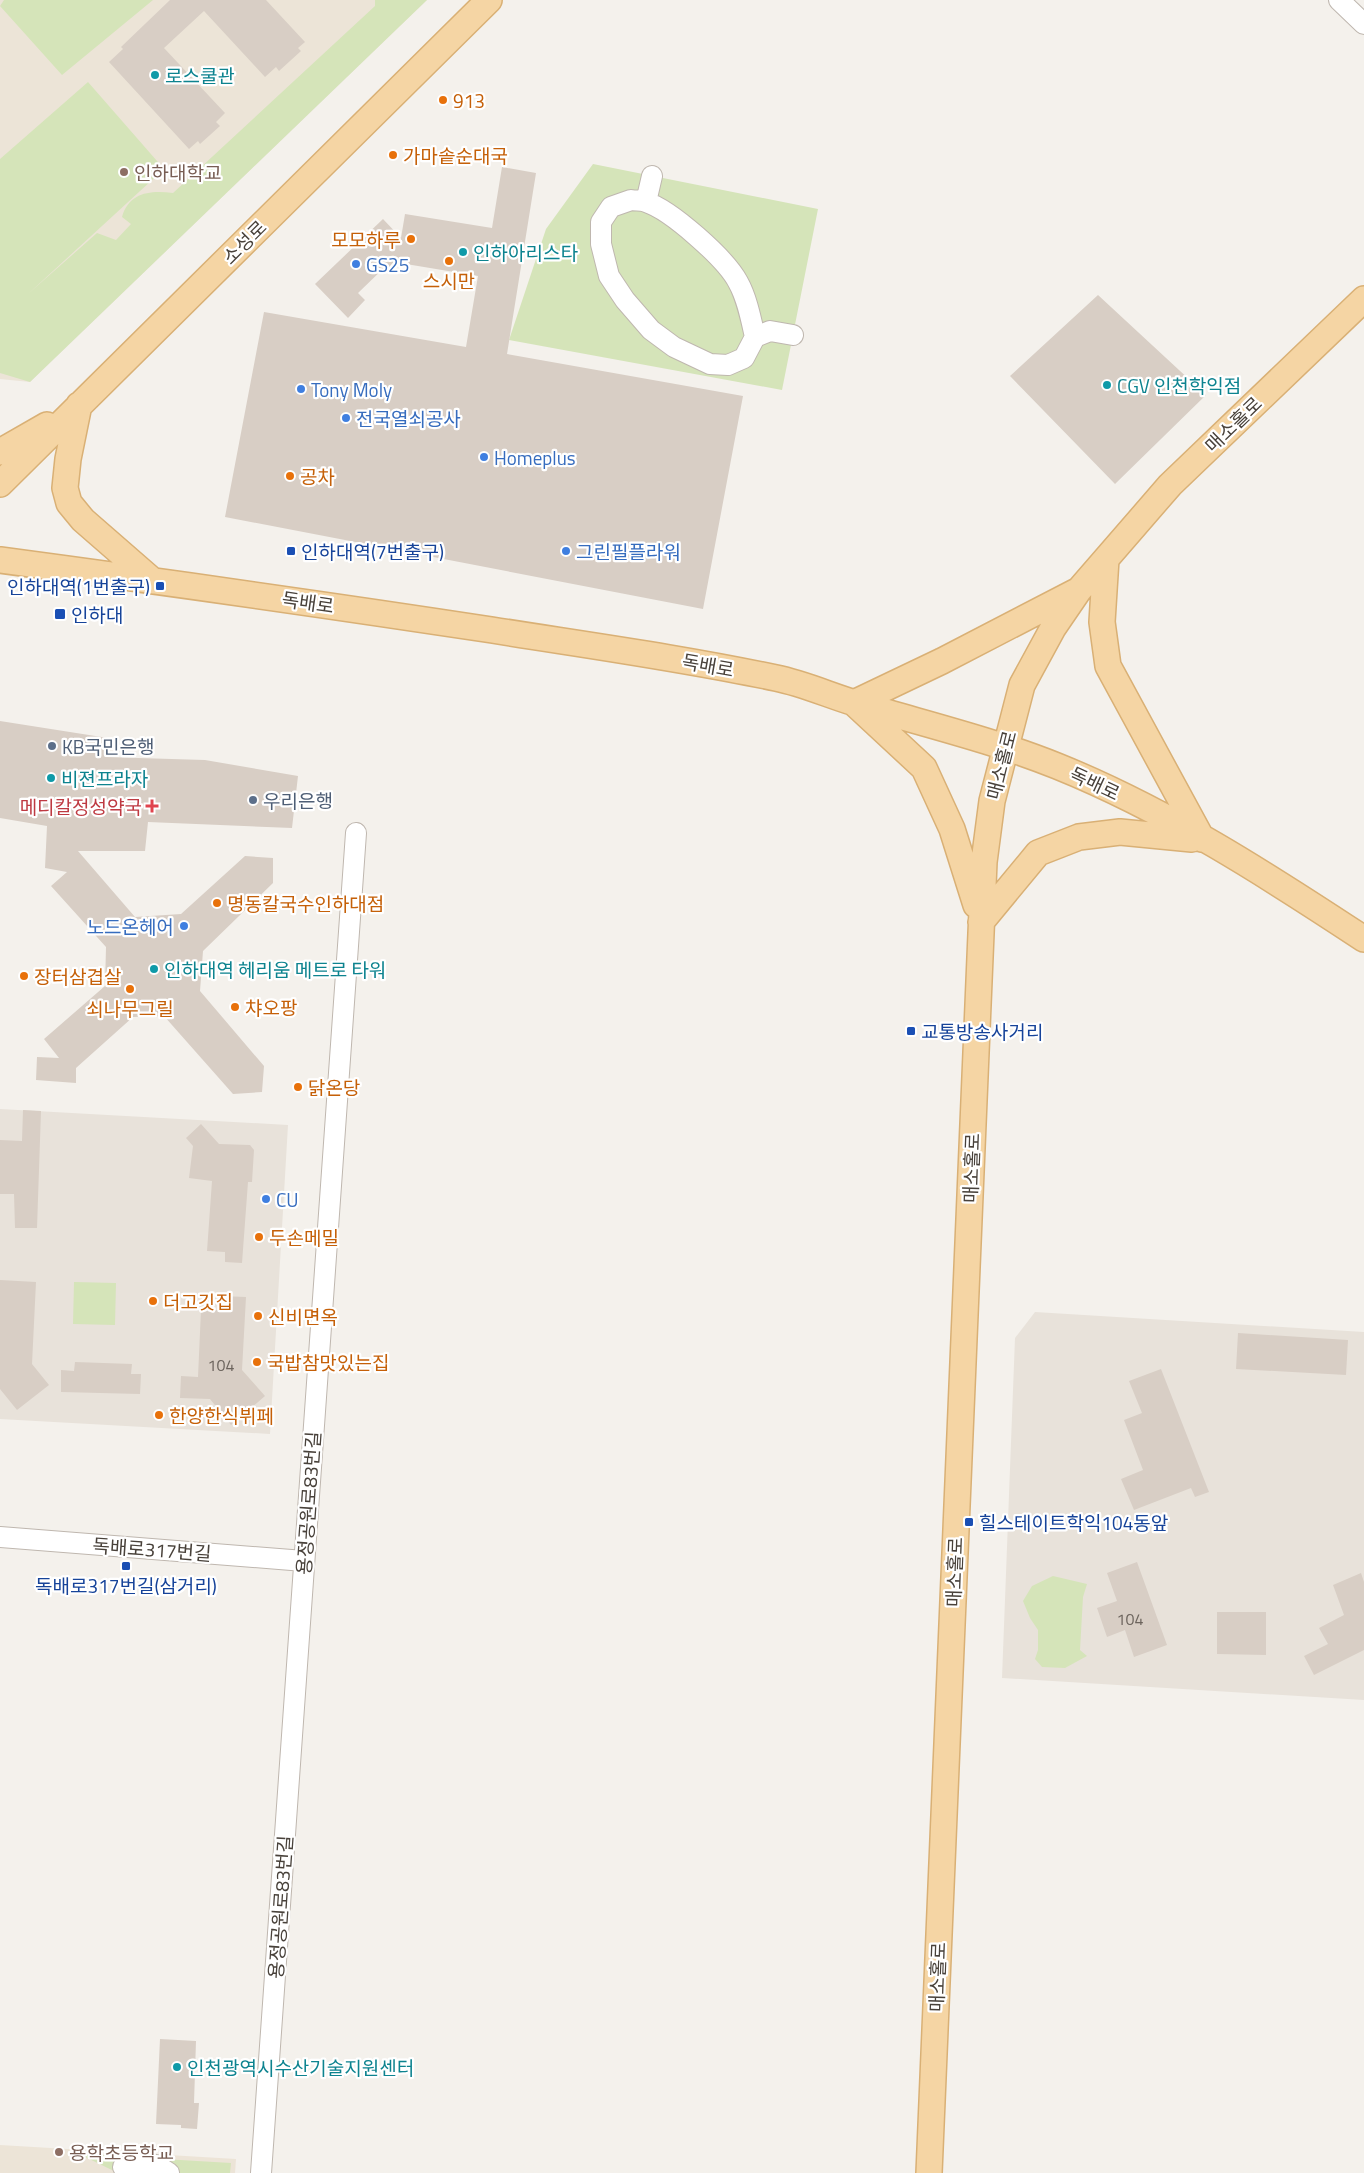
<svg xmlns="http://www.w3.org/2000/svg" width="1364" height="2173" font-family="'Titillium Web','Noto Sans KR',sans-serif">
  <rect width="100%" height="100%" fill="#f4f1ec"/>
  <path fill="#e8e2da" d="M0,1109L288,1125L270,1434L0,1419Z
    M1035,1312L1364,1332V1700L1002,1678L1015,1338Z"/>
  <path fill="#ece4d7" d="M0,0H427L30,382L0,379Z
    M0,2145L236,2159L235,2173H0Z"/>
  <path fill="#d5e4b9" d="M4,0H153L62,75L0,6Z
    M375,0H427L30,382L0,373V159L88,82L164,169L28,294L97,233L116,240L131,224L122,217C129,192 151,190 173,193L375,6Z
    M593,164L818,209L782,390L509,340L546,229Z
    M74,1282L116,1283L115,1325L73,1324Z
    M1053,1576L1087,1584L1083,1597L1080,1650L1087,1656L1065,1668L1042,1667L1035,1659L1038,1650V1630L1030,1618L1023,1601L1032,1586Z
    M79,2154L231,2163L230,2173H118Z"/>
  <path fill="#d8cec5" d="M170,0H266L305,42L298,48L301,51L279,71L276,67L265,77L204,11L164,48L225,113L216,122L220,126L200,144L198,141L189,149L109,62L123,49L121,47Z
    M502,167L536,173L507,354L743,396L703,609L225,517L264,312L466,347L478,276L394,262L389,267L387,265L358,293L365,300L348,318L315,284L383,219L401,238L405,214L492,228Z
    M1098,295L1206,395L1115,484L1010,376Z
    M0,721L108,738L105,757L205,760L298,776L292,828L148,822L145,851H78L135,917L181,914L245,856L273,858V883L203,951L200,991L264,1066L262,1092L233,1094L164,1016L133,1017L76,1068V1083L36,1080L37,1057L59,1058L44,1039L105,986L106,947L51,886L67,872L45,868L47,826L0,818Z
    M23,1110L41,1111L37,1228H15L14,1194H0V1140L22,1141Z
    M201,1124L219,1144L250,1145L254,1150L252,1182H248L242,1263L225,1262V1252L207,1251L212,1181L189,1178L193,1146L186,1138Z
    M0,1280L36,1282L32,1364L49,1385L17,1410L0,1389Z
    M220,1296L246,1297L242,1370L265,1396L231,1425L210,1399L180,1398L181,1376L198,1377L201,1310H219Z
    M1238,1333L1348,1340L1346,1375L1236,1369Z
    M75,1362L132,1364L131,1374H141L140,1394L61,1392V1370L74,1371Z
    M1161,1369L1209,1492L1195,1497L1191,1488L1134,1510L1121,1479L1143,1470L1124,1420L1142,1413L1129,1381Z
    M1137,1562L1167,1645L1134,1657L1125,1630L1107,1637L1097,1608L1117,1601L1107,1573Z
    M1361,1573L1364,1582V1650L1314,1675L1304,1656L1328,1644L1319,1628L1344,1615L1333,1585Z
    M1217,1612H1266V1655L1217,1654Z
    M160,2039L196,2041L194,2103H199L197,2129L181,2128V2125L156,2124Z"/>
  <g fill="none" stroke-linecap="round" stroke-linejoin="round">
    <defs>
      <path id="minor" d="M1339,0L1364,24
        M631,200C636,201 642,200 646,202C671,210 726,259 738,282C747,298 751,319 755,337L744,358L728,365L710,364L674,347L651,330L625,300L609,276L601,244V222L611,207Z
        M646,202L652,176
        M755,337L770,331L793,335
        M0,1537L304,1561
        M123,2167C147,2166 146,2157 169,2173
        M261,2173L356,833"/>
      <path id="major" d="M79,405L68,459L65,488L69,503L83,520L153,581
        M0,452L47,425
        M0,484L489,0
        M1106,559L1102,622L1108,666L1202,839
        M0,560C164,582 328,605 492,630C586,645 682,658 776,678C806,684 835,698 865,706C929,725 995,741 1057,766C1166,810 1267,875 1364,939
        M976,905L952,829L924,768L854,703L942,661L1077,591
        M981,922L1038,853L1079,837L1120,832L1192,839
        M929,2173L984,862L992,801L1022,685L1053,628L1079,590L1170,485L1364,299"/>
    </defs>
    <use href="#minor" stroke="#bfb7af" stroke-width="22"/>
    <use href="#major" stroke="#d9b075" stroke-width="28"/>
    <use href="#minor" stroke="#fff" stroke-width="20"/>
    <use href="#major" stroke="#f5d5a4" stroke-width="25"/>
  </g>
  <g fill="#0f9aa8" stroke="#fff" stroke-width="2">
    <circle cx="155" cy="75" r="5"/>
    <circle cx="463" cy="252" r="5"/>
    <circle cx="1107" cy="385" r="5"/>
    <circle cx="51" cy="778" r="5"/>
    <circle cx="154" cy="969" r="5"/>
    <circle cx="177" cy="2067" r="5"/>
  </g>
  <g fill="#e8710a" stroke="#fff" stroke-width="2">
    <circle cx="443" cy="100" r="5"/>
    <circle cx="393" cy="155" r="5"/>
    <circle cx="411" cy="239" r="5"/>
    <circle cx="449" cy="261" r="5"/>
    <circle cx="290" cy="476" r="5"/>
    <circle cx="217" cy="903" r="5"/>
    <circle cx="24" cy="976" r="5"/>
    <circle cx="130" cy="989" r="5"/>
    <circle cx="235" cy="1007" r="5"/>
    <circle cx="298" cy="1087" r="5"/>
    <circle cx="259" cy="1237" r="5"/>
    <circle cx="153" cy="1301" r="5"/>
    <circle cx="258" cy="1316" r="5"/>
    <circle cx="257" cy="1362" r="5"/>
    <circle cx="159" cy="1415" r="5"/>
  </g>
  <g fill="#8d6e63" stroke="#fff" stroke-width="2">
    <circle cx="124" cy="172" r="5"/>
    <circle cx="59" cy="2152" r="5"/>
  </g>
  <g fill="#3f7fe0" stroke="#fff" stroke-width="2">
    <circle cx="356" cy="264" r="5"/>
    <circle cx="301" cy="389" r="5"/>
    <circle cx="346" cy="418" r="5"/>
    <circle cx="484" cy="457" r="5"/>
    <circle cx="566" cy="551" r="5"/>
    <circle cx="184" cy="926" r="5"/>
    <circle cx="266" cy="1199" r="5"/>
  </g>
  <g fill="#1a4fb4" stroke="#fff" stroke-width="2">
    <rect x="286" y="546" width="10" height="10" rx="2.5"/>
    <rect x="155" y="581" width="10" height="10" rx="2.5"/>
    <rect x="54" y="608" width="12" height="12" rx="2.5"/>
    <rect x="906" y="1026" width="10" height="10" rx="2.5"/>
    <rect x="964" y="1517" width="10" height="10" rx="2.5"/>
    <rect x="121" y="1561" width="10" height="10" rx="2.5"/>
  </g>
  <g fill="#5c6f8a" stroke="#fff" stroke-width="2">
    <circle cx="52" cy="746" r="5"/>
    <circle cx="253" cy="800" r="5"/>
  </g>
  <path fill="#e0444e" stroke="#fff" stroke-width="2" d="M149.5 798.5h5v5h5v5h-5v5h-5v-5h-5v-5h5z"/>
  <g text-anchor="middle" dominant-baseline="central" stroke-width="4.5" stroke-linejoin="round" paint-order="stroke">
    <g font-size="16" fill="#6c645d">
      <text x="221" y="1365">104</text>
      <text x="1130" y="1619">104</text>
    </g>
    <g font-size="19" fill="#0d838f" stroke="#fff" text-anchor="start">
      <text x="165" y="75">로스쿨관</text>
      <text x="473" y="252">인하아리스타</text>
      <text x="1117" y="385">CGV 인천학익점</text>
      <text x="61" y="778">비젼프라자</text>
      <text x="164" y="969">인하대역 헤리움 메트로 타워</text>
      <text x="187" y="2067">인천광역시수산기술지원센터</text>
    </g>
    <g font-size="19" fill="#c56008" stroke="#fff" text-anchor="start">
      <text x="453" y="100">913</text>
      <text x="403" y="155">가마솥순대국</text>
      <text x="401" y="239" text-anchor="end">모모하루</text>
      <text x="449" y="280" text-anchor="middle">스시만</text>
      <text x="300" y="476">공차</text>
      <text x="227" y="903">명동칼국수인하대점</text>
      <text x="34" y="976">장터삼겹살</text>
      <text x="245" y="1007">챠오팡</text>
      <text x="130" y="1008" text-anchor="middle">쇠나무그릴</text>
      <text x="308" y="1087">닭온당</text>
      <text x="269" y="1237">두손메밀</text>
      <text x="163" y="1301">더고깃집</text>
      <text x="268" y="1316">신비면옥</text>
      <text x="267" y="1362">국밥참맛있는집</text>
      <text x="169" y="1415">한양한식뷔페</text>
    </g>
    <g font-size="19" fill="#785e54" stroke="#fff" text-anchor="start">
      <text x="134" y="172">인하대학교</text>
      <text x="69" y="2152">용학초등학교</text>
    </g>
    <g font-size="19" fill="#48413a" stroke="#fff">
      <text transform="translate(244 242) rotate(-45)">소성로</text>
      <text transform="translate(1233 424) rotate(-44)">매소홀로</text>
      <text transform="translate(308 602) rotate(8)">독배로</text>
      <text transform="translate(708 665) rotate(10)">독배로</text>
      <text transform="translate(1001 765) rotate(-76)">매소홀로</text>
      <text transform="translate(1095 783) rotate(25)">독배로</text>
      <text transform="translate(971 1168) rotate(-88)">매소홀로</text>
      <text transform="translate(308 1503) rotate(-86)">용정공원로83번길</text>
      <text transform="translate(152 1549) rotate(4)">독배로317번길</text>
      <text transform="translate(954 1572) rotate(-88)">매소홀로</text>
      <text transform="translate(280 1907) rotate(-86)">용정공원로83번길</text>
      <text transform="translate(937 1977) rotate(-88)">매소홀로</text>
    </g>
    <g font-size="19" fill="#366cbe" stroke="#fff" text-anchor="start">
      <text x="366" y="264">GS25</text>
      <text x="311" y="389">Tony Moly</text>
      <text x="356" y="418">전국열쇠공사</text>
      <text x="494" y="457">Homeplus</text>
      <text x="576" y="551">그린필플라워</text>
      <text x="174" y="926" text-anchor="end">노드온헤어</text>
      <text x="276" y="1199">CU</text>
    </g>
    <g font-size="19" fill="#164399" stroke="#fff" text-anchor="start">
      <text x="301" y="551">인하대역(7번출구)</text>
      <text x="150" y="586" text-anchor="end">인하대역(1번출구)</text>
      <text x="71" y="614">인하대</text>
      <text x="921" y="1031">교통방송사거리</text>
      <text x="979" y="1522">힐스테이트학익104동앞</text>
      <text x="126" y="1585" text-anchor="middle">독배로317번길(삼거리)</text>
    </g>
    <g font-size="19" fill="#4e5e75" stroke="#fff" text-anchor="start">
      <text x="62" y="746">KB국민은행</text>
      <text x="263" y="800">우리은행</text>
    </g>
    <g font-size="19" fill="#be3a42" stroke="#fff" text-anchor="end">
      <text x="142" y="806">메디칼정성약국</text>
    </g>
  </g>
</svg>
